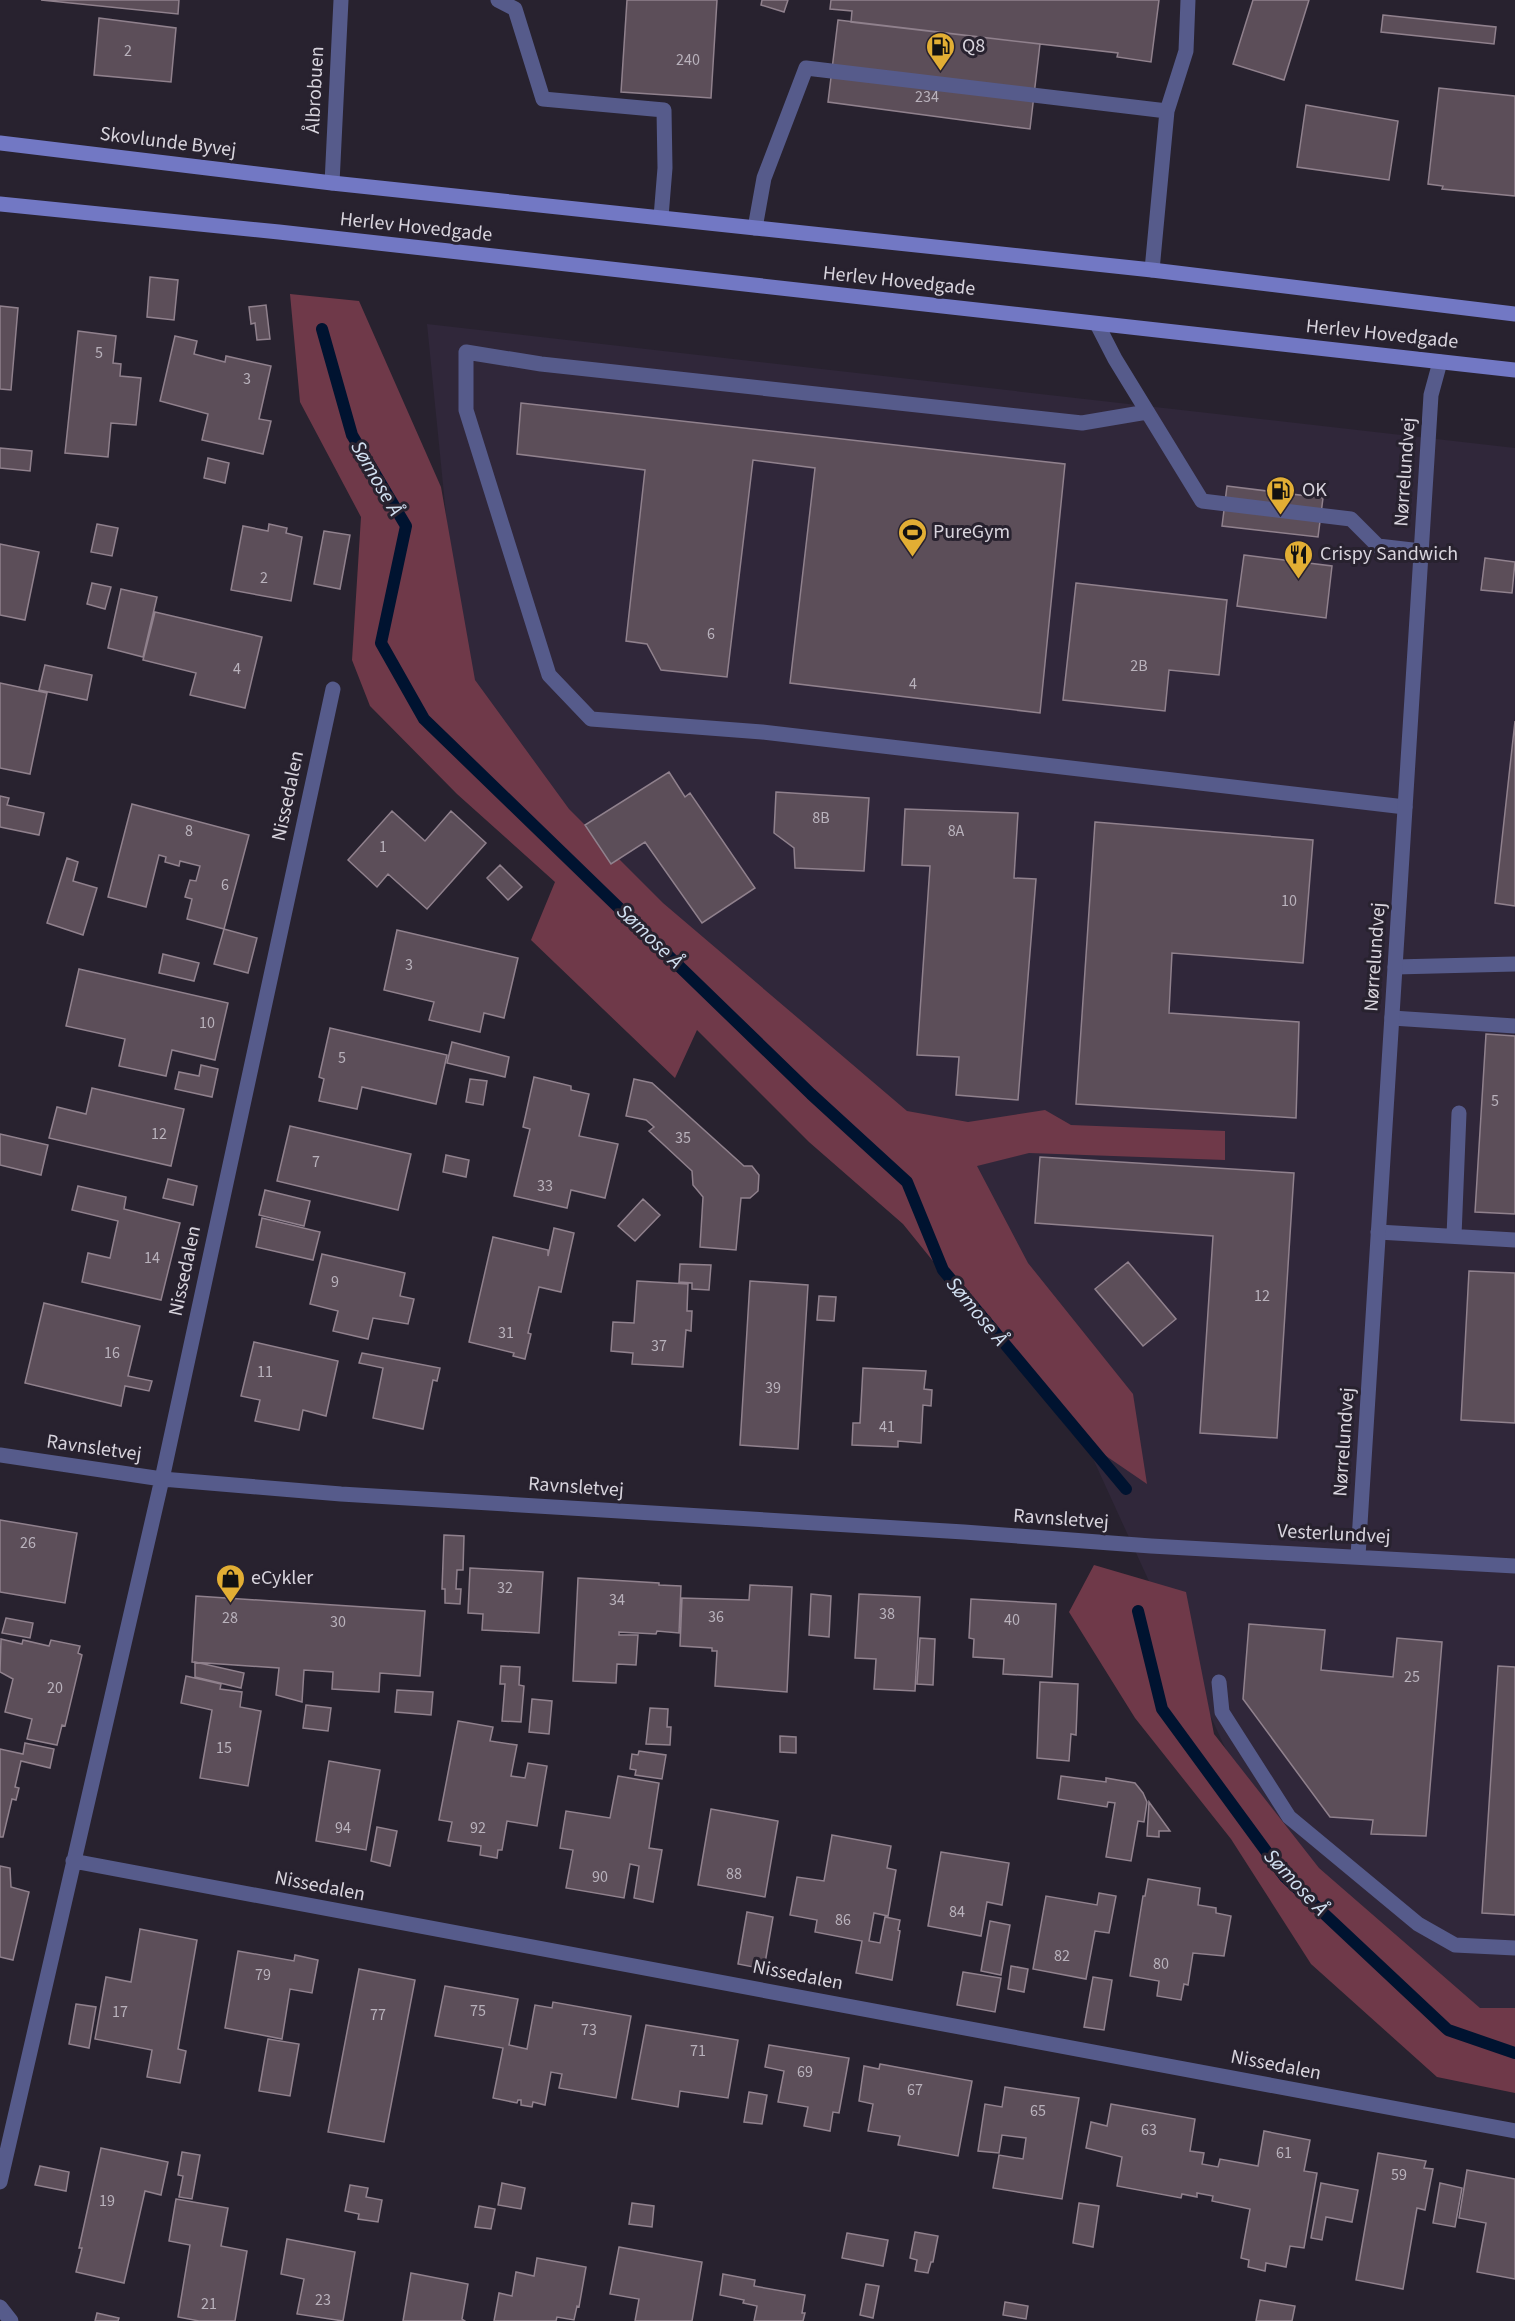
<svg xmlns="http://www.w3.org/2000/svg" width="1515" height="2321" font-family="'Source Sans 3',sans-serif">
  <rect width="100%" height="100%" fill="#28222f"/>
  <path fill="#30273a" d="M427,324L1515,448V2032L1468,2037L1279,1866L969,1187L470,755Z"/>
  <path fill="#6f3949" d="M290,294L359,301L441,487L475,680L569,809L663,903L907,1111L968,1122L1045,1110L1071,1125L1225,1131V1160L1029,1153L977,1166L1028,1263L1133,1394L1147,1484L1071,1432L903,1224L809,1142L697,1030L675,1078L531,940L555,882L457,794L370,706L352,660L361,517L300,402Z
    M1094,1565L1186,1592L1214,1734L1319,1868L1480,2008H1515V2093L1437,2077L1311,1964L1231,1839L1135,1718L1069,1612Z"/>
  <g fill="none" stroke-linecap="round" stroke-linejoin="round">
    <path stroke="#001330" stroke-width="12" d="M322,329L352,435L406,526L381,643L424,719L811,1094L907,1182L943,1270L1126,1489
      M1138,1611L1162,1709L1285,1877L1448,2030L1515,2053"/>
  </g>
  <path fill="#5c4e59" stroke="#90818d" stroke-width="1.5" d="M41,0H179L178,14Z
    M627,0H717L711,98L621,92Z
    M762,0H788L784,12L761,5Z
    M831,0H1159L1151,62L1117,57L1118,53L851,22L852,11L830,9Z
    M1253,0H1309L1284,80L1233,64Z
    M1383,15L1496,27L1494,44L1381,32Z
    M99,18L176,28L171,82L94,75Z
    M838,20L1040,44L1030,129L828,102Z
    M1439,88L1515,96V196L1442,189L1443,186L1428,184Z
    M1306,105L1398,121L1389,180L1297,167Z
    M150,277L178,280L174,320L147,317Z
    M266,305L270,339L257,340L255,323L251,324L249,307Z
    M0,306L18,308L11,390L0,389Z
    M78,331L116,336L113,363L121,364L120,376L141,378L136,425L111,423L108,457L65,453Z
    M175,336L197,341L194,354L225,362L226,356L271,366L259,419L271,421L263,454L202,440L208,414L160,401Z
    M521,403L1065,464L1040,713L790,683L815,468L753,460L727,677L661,670L647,644L626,641L645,470L517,454Z
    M0,448L32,451L30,471L0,468Z
    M208,458L229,463L225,483L204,478Z
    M1227,486L1323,498L1318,537L1222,526Z
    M97,524L118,528L112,556L91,552Z
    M269,524L287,528L286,533L302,537L291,601L231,590L243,526L268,531Z
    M324,531L350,535L340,589L314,584Z
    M0,544L39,552L25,620L0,615Z
    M1244,555L1332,566L1326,618L1237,606Z
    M1485,558L1515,562L1512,593L1481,590Z
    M92,583L111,587L105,609L87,604Z
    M1076,583L1227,600L1219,675L1169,670L1165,711L1063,700Z
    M121,589L157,597L143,657L108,648Z
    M155,612L262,637L245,708L190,695L196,673L143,660Z
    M45,665L92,675L87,700L39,690Z
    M0,683L47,693L30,774L0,768Z
    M1515,721V906L1495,903Z
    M669,772L685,797L690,793L755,888L702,923L645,842L611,864L585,825Z
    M776,792L869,798L864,871L795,868L794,848L774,833Z
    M0,796L9,798L7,805L44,813L39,835L0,827Z
    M132,804L249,835L224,929L187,919L192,899L185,897L190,880L196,881L200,866L180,861L179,866L165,862L166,857L159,855L146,907L108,897Z
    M905,809L1018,813L1014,878L1036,879L1018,1100L956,1095L959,1057L917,1055L930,866L902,865Z
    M392,811L425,841L451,811L486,843L427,909L388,874L377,887L348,860Z
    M1095,822L1313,840L1303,963L1172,953L1169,1013L1299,1022L1296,1118L1076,1104Z
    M67,858L78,862L73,881L97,888L83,935L47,923Z
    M500,865L522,887L508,900L487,878Z
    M224,929L257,938L248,973L214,964Z
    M397,930L518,958L504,1018L484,1013L480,1032L429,1020L434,1002L384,990Z
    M163,954L199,963L194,981L159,973Z
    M79,969L228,1003L215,1060L172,1050L166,1076L119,1066L125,1039L66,1026Z
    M330,1028L447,1055L436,1104L362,1087L357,1109L319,1101L324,1079L319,1077Z
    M1486,1034L1515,1036V1214L1475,1212Z
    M452,1042L509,1057L505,1077L447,1063Z
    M201,1065L218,1069L212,1097L175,1089L179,1072L199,1076Z
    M534,1077L571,1086V1090L589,1094L579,1136L618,1144L605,1198L571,1190L567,1208L514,1196L530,1129L523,1127Z
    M470,1079L487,1081L483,1105L466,1102Z
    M634,1079L652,1083L744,1166H752L759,1175L758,1191L750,1198H741L736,1250L700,1247L703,1197L693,1185L692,1171L649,1131L654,1127L646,1120L626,1116Z
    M92,1088L184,1109L171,1166L49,1138L57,1107L86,1114Z
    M290,1126L411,1154L398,1210L277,1181Z
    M0,1134L48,1145L41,1175L0,1165Z
    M446,1155L469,1160L466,1177L443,1172Z
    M1040,1157L1294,1173L1277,1438L1200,1433L1213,1236L1035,1223Z
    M168,1179L197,1186L193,1205L163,1198Z
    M78,1186L126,1197L124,1209L180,1223L161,1300L82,1282L88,1253L110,1258L118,1221L72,1210Z
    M265,1190L310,1201L304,1226L259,1215Z
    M643,1199L660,1215L635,1241L618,1226Z
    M262,1218L320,1232L313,1260L256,1247Z
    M554,1228L574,1233L561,1292L539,1287L528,1333L531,1334L525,1359L513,1356L514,1353L469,1342L493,1237L548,1250V1256Z
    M322,1254L405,1273L400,1296L414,1299L408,1324L373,1318L368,1339L333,1331L338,1311L310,1304Z
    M1128,1262L1176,1319L1143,1346L1095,1289Z
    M680,1264L711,1265L709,1290L692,1289V1283L679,1282Z
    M1469,1271L1515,1273V1423L1461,1420Z
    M637,1281L688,1284L687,1311H692L691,1331L686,1330L683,1367L632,1364L633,1353L611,1351L613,1322L634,1323Z
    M750,1281L808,1285L798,1449L740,1445Z
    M819,1296L836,1297L834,1321L817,1320Z
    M44,1303L140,1326L128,1376L152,1381L149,1391L125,1386L121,1406L25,1383Z
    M254,1342L338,1361L326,1416L303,1410L299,1430L255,1421L260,1400L241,1396Z
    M362,1353L440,1368L437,1381L433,1380L423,1429L373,1418L383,1368L359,1363Z
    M863,1368L926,1371L924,1389L932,1390L931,1406L923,1405L921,1443L898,1441V1447L852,1445L853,1423H860Z
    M0,1520L77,1533L65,1603L0,1592Z
    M444,1535L464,1536L463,1570H457L456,1589H461L460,1604L445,1603V1589H442Z
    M470,1568L543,1572L539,1633L482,1630L483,1614L468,1613Z
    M578,1578L659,1583V1585L681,1586L679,1633L657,1631L656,1634L619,1632V1635H638L636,1665L617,1664L616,1683L573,1681Z
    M750,1585L792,1587L787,1692L715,1686L717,1651H712V1648L680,1646L682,1598L749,1600Z
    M811,1594L831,1596L829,1637L809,1635Z
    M859,1594L920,1597L915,1691L874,1689L876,1659L855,1658Z
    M196,1596L425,1611L420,1676L380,1673L379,1692L332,1689L333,1672L304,1670L302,1702L276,1695L279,1668L192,1662Z
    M971,1599L1056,1604L1052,1677L1003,1674L1004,1659L973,1657L974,1639L969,1638Z
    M6,1618L33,1623L30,1638L2,1633Z
    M1249,1624L1325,1630L1321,1670L1393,1677L1397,1638L1442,1642L1426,1836L1371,1834L1373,1820L1330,1817L1243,1699Z
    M920,1638L935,1639L933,1685L917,1684Z
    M1,1639L22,1644L23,1640L49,1646L51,1640L80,1646L78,1653L82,1655L65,1726L62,1725L57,1745L27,1739L32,1719L5,1712L13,1679L0,1672Z
    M195,1662L244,1673L241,1688L195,1677Z
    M501,1666L520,1667L519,1685L524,1686L521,1722L502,1721L505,1684H500Z
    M1498,1666L1515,1667V1915L1482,1913Z
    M186,1676L221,1684L220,1689L242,1692L240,1707L261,1711L248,1786L200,1778L212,1710L181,1703Z
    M1040,1682L1078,1684L1076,1735L1071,1734L1069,1761L1037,1758Z
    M397,1690L433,1692L431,1715L395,1712Z
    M532,1699L552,1701L549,1734L529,1732Z
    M306,1705L331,1708L328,1731L303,1728Z
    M650,1708L668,1709L667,1727H671L670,1745L646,1744Z
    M458,1721L493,1727L490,1741L517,1745L511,1776L525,1778L528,1763L547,1766L537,1826L507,1821L502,1850H498L497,1858L480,1855L481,1846L448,1841L452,1822L439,1820Z
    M780,1736L796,1737V1753L780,1752Z
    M25,1743L54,1749L50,1768L21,1761L15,1787L19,1788L16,1800L12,1799L3,1837H0V1749L23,1754Z
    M639,1751L666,1755L662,1779L635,1775L636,1770L630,1769L632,1754L638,1755Z
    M329,1761L380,1770L366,1850L316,1841Z
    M618,1776L659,1783L649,1848L662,1850L653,1902L634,1898L639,1866L630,1864L624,1898L566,1888L573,1850L560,1848L566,1811L610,1818Z
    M1061,1776L1106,1782V1778L1135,1783L1143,1793L1147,1802L1144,1822L1138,1821L1131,1861L1106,1857L1115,1803L1108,1802L1107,1807L1058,1799Z
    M1149,1802L1170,1831H1159V1837L1147,1836Z
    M711,1809L778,1821L765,1897L698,1885Z
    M377,1827L397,1831L390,1866L371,1861Z
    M832,1835L891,1846L887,1868L896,1870L888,1916L874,1913L869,1941L880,1943L885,1917L900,1920L898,1930L900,1931L892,1980L856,1973L862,1941L815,1932L817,1920L790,1915L797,1877L824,1881Z
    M941,1852L1009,1863L1002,1905L987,1902L981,1936L928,1926Z
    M0,1866L10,1868L11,1887L29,1892L13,1960L0,1957Z
    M1148,1879L1200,1888L1198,1905L1216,1908V1913L1231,1916L1224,1956L1193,1953L1188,1985L1184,1984L1181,2000L1157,1996L1159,1981L1130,1976L1143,1896H1145Z
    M1099,1893L1116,1896L1109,1933L1095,1931L1086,1979L1033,1969L1046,1896L1097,1905Z
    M747,1912L773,1917L764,1969L738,1964Z
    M990,1921L1010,1925L1001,1975L981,1971Z
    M140,1929L197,1940L178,2049L186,2051L180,2083L147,2077L152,2050L95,2039L106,1977L131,1982Z
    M238,1951L294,1961L295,1955L318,1960L312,1993L290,1989L282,2039L225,2028Z
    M1011,1966L1028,1969L1024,1992L1008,1989Z
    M359,1969L415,1980L384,2142L328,2132Z
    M963,1972L1001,1978L995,2012L957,2005Z
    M1093,1977L1112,1980L1104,2030L1084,2027Z
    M445,1986L518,1999L509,2045L527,2049L535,2005L552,2008L553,2002L631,2016L616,2098L559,2088L562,2074L551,2072L545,2105L533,2102L532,2107L521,2105V2100H518L517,2103L493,2098L503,2048L435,2036Z
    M76,2004L96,2007L89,2048L69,2044Z
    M646,2025L738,2040L728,2098L680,2091L678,2107L632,2099Z
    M268,2039L299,2044L290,2096L259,2091Z
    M769,2045L849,2058L839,2113L833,2112L830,2131L804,2126L808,2107L778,2102L784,2071L765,2067Z
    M880,2064L972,2081L958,2156L898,2145L900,2136L868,2131L873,2104L859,2101L864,2066L879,2069Z
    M1005,2087L1079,2098L1062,2199L993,2188L999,2155L1023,2159L1026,2138L1002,2135L999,2153L978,2151L985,2104L1002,2107Z
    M749,2092L767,2095L762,2124L744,2122Z
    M1111,2104L1195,2119L1190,2151L1204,2153L1202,2164L1218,2167L1220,2159L1258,2166L1264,2131L1310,2140L1304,2171L1317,2173L1304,2248L1290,2246L1286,2267L1266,2263L1265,2271L1248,2267L1249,2260L1241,2258L1250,2209L1212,2201L1213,2196L1197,2193V2197L1182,2194L1181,2198L1117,2186L1122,2157L1086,2148L1091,2122L1107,2126Z
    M101,2148L168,2162L161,2195L145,2191L124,2283L76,2272L82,2248H79Z
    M182,2152L200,2155L192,2199L179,2197L183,2176L178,2175Z
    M1378,2153L1426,2161L1424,2168L1433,2169L1425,2210L1417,2208L1403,2289L1356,2280Z
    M40,2166L69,2172L66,2191L35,2185Z
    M1467,2170L1515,2179V2279L1477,2272L1486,2223L1459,2218Z
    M502,2183L525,2188L521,2209L498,2205Z
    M1321,2183L1358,2190L1352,2222L1326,2217L1322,2240L1311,2238Z
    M1440,2183L1462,2188L1455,2227L1433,2223Z
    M350,2185L368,2188L366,2197L382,2200L378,2222L358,2219L359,2214L345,2211Z
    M176,2199L228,2208L221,2246L247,2251L235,2321H199L178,2317L190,2245L169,2241Z
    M632,2203L654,2206L652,2227L629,2224Z
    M1079,2203L1099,2206L1093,2247L1073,2243Z
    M479,2206L495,2209L491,2229L475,2227Z
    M915,2232L938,2236L933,2262H931L928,2273L915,2271L917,2260L910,2258Z
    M847,2233L888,2240L883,2266L842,2258Z
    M287,2239L355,2252L343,2321L297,2314L304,2279L281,2274Z
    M619,2247L702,2262L692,2321H635L639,2299L610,2294Z
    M537,2258L586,2267L579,2307L577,2306L574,2320L557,2317L556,2321H494L499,2293L512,2296L516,2272L534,2276Z
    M411,2273L468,2284L462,2319L465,2321H403Z
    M723,2274L755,2280L754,2286L805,2295L802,2313H805L803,2321H754L757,2306L743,2303L744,2300L720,2295Z
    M866,2284L879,2286L873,2318L860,2315Z
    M1260,2300L1295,2306L1292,2321H1256Z
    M1005,2302L1028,2306L1026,2319L1003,2315Z
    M97,2313L119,2318L118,2321H95Z"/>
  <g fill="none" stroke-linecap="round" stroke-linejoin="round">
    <path stroke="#565b8b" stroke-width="15" d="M498,0L515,9L543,99L664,110L665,168L661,217
      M755,228L764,178L806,68L1167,111
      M1152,270L1167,111L1186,51L1188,0
      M1097,324L1115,359L1202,501L1351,519L1378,546L1421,551
      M1147,412L1082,423L541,364L466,352V410L549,675L591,719L762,732L1405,807
      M1395,967L1515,964
      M1392,1018L1515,1026
      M1378,1232L1515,1240
      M1454,1236L1459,1113
      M1219,1682L1222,1712L1289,1817L1418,1924L1455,1945L1515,1948"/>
    <path stroke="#565b8b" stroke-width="15" d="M332,183L341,0
      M0,1455L162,1479L341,1494L964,1532L1151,1546L1515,1566
      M1358,1556L1431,395L1440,362
      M73,1861L1515,2131
      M0,2182L162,1479L333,689
      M0,2307L11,2321"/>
    <path stroke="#7278c4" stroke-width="15" d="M0,143L332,183L1152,270L1515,314
      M0,204L279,232L1515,370"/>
  </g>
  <defs>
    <symbol id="fuel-pin" viewBox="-11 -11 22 30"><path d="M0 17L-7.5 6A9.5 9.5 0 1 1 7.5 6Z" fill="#e2ae34" stroke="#28222f"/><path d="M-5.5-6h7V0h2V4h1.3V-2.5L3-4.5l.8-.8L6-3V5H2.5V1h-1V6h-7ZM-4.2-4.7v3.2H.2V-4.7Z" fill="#111"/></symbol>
    <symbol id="stadium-pin" viewBox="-11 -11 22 30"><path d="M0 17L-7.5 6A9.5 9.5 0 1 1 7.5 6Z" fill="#e2ae34" stroke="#28222f"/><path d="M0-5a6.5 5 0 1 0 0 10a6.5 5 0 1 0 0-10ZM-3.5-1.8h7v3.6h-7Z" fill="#111"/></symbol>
    <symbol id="restaurant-pin" viewBox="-11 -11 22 30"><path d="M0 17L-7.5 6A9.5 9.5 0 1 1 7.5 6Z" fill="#e2ae34" stroke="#28222f"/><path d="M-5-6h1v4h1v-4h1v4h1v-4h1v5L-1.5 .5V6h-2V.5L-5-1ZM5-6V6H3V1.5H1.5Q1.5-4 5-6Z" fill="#111"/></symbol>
    <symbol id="shop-pin" viewBox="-11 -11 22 30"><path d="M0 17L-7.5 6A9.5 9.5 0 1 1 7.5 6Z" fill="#e2ae34" stroke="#28222f"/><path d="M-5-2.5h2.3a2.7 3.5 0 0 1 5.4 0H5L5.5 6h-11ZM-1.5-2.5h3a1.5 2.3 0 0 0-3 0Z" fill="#111"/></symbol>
  </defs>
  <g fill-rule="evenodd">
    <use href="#fuel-pin" x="924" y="30" width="33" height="45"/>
    <use href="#fuel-pin" x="1264" y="474" width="33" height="45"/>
    <use href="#stadium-pin" x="896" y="516" width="33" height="45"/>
    <use href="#restaurant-pin" x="1282" y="538" width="33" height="45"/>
    <use href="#shop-pin" x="214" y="1562" width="33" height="45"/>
  </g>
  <g text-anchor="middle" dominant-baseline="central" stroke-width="6" stroke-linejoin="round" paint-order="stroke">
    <g font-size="16" fill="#b9b2bc">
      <text x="128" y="51">2</text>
      <text x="688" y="60">240</text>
      <text x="927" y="97">234</text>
      <text x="99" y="353">5</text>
      <text x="247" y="379">3</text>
      <text x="264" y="578">2</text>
      <text x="711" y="634">6</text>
      <text x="1139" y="666">2B</text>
      <text x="237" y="669">4</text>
      <text x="913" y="684">4</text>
      <text x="821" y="818">8B</text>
      <text x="189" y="831">8</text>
      <text x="956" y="831">8A</text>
      <text x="383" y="847">1</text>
      <text x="225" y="885">6</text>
      <text x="1289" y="901">10</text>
      <text x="409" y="965">3</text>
      <text x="207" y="1023">10</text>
      <text x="342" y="1058">5</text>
      <text x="1495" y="1101">5</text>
      <text x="159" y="1134">12</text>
      <text x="683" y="1138">35</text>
      <text x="316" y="1162">7</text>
      <text x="545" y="1186">33</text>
      <text x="152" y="1258">14</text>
      <text x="335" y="1282">9</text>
      <text x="1262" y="1296">12</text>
      <text x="506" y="1333">31</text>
      <text x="659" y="1346">37</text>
      <text x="112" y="1353">16</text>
      <text x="265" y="1372">11</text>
      <text x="773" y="1388">39</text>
      <text x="887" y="1427">41</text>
      <text x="28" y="1543">26</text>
      <text x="505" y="1588">32</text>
      <text x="617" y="1600">34</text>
      <text x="887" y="1614">38</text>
      <text x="716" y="1617">36</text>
      <text x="230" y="1618">28</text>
      <text x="1012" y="1620">40</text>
      <text x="338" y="1622">30</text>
      <text x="1412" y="1677">25</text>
      <text x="55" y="1688">20</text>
      <text x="224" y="1748">15</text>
      <text x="343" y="1828">94</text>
      <text x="478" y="1828">92</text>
      <text x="734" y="1874">88</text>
      <text x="600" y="1877">90</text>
      <text x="957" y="1912">84</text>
      <text x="843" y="1920">86</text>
      <text x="1062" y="1956">82</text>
      <text x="1161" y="1964">80</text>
      <text x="263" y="1975">79</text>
      <text x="478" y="2011">75</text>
      <text x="120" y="2012">17</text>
      <text x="378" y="2015">77</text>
      <text x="589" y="2030">73</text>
      <text x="698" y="2051">71</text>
      <text x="805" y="2072">69</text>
      <text x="915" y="2090">67</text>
      <text x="1038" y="2111">65</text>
      <text x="1149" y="2130">63</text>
      <text x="1284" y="2153">61</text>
      <text x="1399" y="2175">59</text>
      <text x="107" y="2201">19</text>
      <text x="323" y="2300">23</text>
      <text x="209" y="2304">21</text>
    </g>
    <g font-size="20" fill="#d8d4dd" stroke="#28222f" text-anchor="start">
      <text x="962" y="46">Q8</text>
      <text x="1302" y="490">OK</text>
      <text x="933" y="532">PureGym</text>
      <text x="1320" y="554">Crispy Sandwich</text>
      <text x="251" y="1578">eCykler</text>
    </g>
    <g font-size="20" fill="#d8d4dd" stroke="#28222f">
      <text transform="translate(315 90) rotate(-87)">Ålbrobuen</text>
      <text transform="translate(168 142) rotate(7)">Skovlunde Byvej</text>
      <text transform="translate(416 227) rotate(6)">Herlev Hovedgade</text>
      <text transform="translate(899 281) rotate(6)">Herlev Hovedgade</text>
      <text transform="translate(1382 334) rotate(6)">Herlev Hovedgade</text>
      <text transform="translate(1405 472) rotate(-86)">Nørrelundvej</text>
      <text transform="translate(288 796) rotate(-78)">Nissedalen</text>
      <text transform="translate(1375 957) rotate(-86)">Nørrelundvej</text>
      <text transform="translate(185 1271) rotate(-78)">Nissedalen</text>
      <text transform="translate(1344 1442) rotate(-86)">Nørrelundvej</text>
      <text transform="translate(94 1448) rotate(8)">Ravnsletvej</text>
      <text transform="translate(576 1487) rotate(4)">Ravnsletvej</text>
      <text transform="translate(1061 1519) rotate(4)">Ravnsletvej</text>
      <text transform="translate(1334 1534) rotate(3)">Vesterlundvej</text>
      <text transform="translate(320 1886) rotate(11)">Nissedalen</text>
      <text transform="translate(798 1975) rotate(11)">Nissedalen</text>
      <text transform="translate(1276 2065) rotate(11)">Nissedalen</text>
    </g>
    <g font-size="21" font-style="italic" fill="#d2e0f1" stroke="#28222f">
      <text transform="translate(377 478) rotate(60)">Sømose Å</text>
      <text transform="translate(650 936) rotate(44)">Sømose Å</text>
      <text transform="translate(977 1311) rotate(50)">Sømose Å</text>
      <text transform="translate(1296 1882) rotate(47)">Sømose Å</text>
    </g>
  </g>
</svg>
